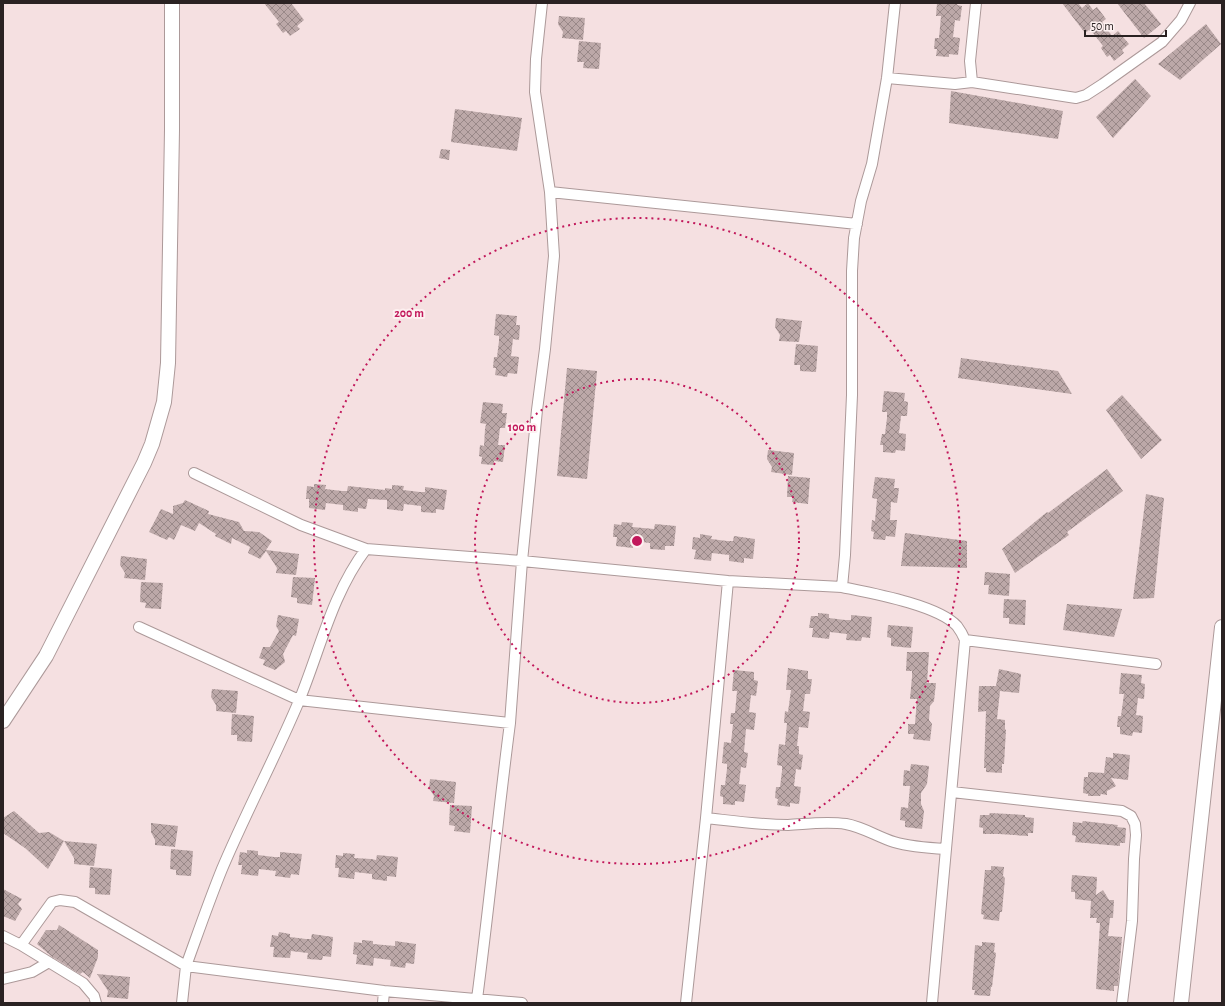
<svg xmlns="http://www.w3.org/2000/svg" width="1225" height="1006" font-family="'Alegreya Sans',sans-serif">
  <defs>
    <pattern id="building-cross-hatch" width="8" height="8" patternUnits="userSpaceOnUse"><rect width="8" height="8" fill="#bca8a8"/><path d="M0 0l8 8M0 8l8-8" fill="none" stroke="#988"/></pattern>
  </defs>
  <rect width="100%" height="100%" fill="#f5e0e1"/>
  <path fill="url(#building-cross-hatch)" d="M264,3H291L304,20L297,26L300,29L290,36L286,31L283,33L276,24L279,22Z
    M937,3H958L957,5L962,6L960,21L955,20L953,37L960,38L958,55L949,54V57L936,56L937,49H934L935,38H939L941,16H936Z
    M1062,3H1078L1082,8L1088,3L1093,10L1097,7L1106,19L1102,22L1112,36L1118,31L1129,44L1122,50L1124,53L1114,61L1110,55L1107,57L1101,48L1103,46L1093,33L1089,30L1085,33Z
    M1117,3H1144L1161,24L1144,38Z
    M559,16L585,18L583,40L562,38L563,32L558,24Z
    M1206,24L1221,44L1180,80L1158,64Z
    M579,41L601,43L599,69L583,68L584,62H577Z
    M1135,79L1151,96L1113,138L1096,117Z
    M951,91L1063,111L1058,139L949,123Z
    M455,109L522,118L517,151L451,142Z
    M441,149L450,150L449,160L439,158Z
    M496,314L517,316L516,325H520L519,340L513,339L511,356L519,357L517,374L508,373L507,377L495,375L496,368H493L494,357H497L499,341V336L494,335Z
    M776,318L802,321L799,342L779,341L780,335L775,327Z
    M796,344L818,346L816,372L800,371V365H794Z
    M961,358L1058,371L1072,394L958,378Z
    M567,368L597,371L587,479L557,476Z
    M884,391L905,393L904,401L908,402L907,416H901L899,433L906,434L905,451L896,450L895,453L883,452V445H880L882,434H885L887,418V412H882Z
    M1122,395L1162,440L1141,459L1106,410Z
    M483,402L503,404L502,413H507L505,428H500L498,445H505L503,462L494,461V465L481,464L482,457L479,456L480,445L484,446L485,429L486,424L480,423Z
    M768,450L794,453L792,475L771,472L772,467L767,459Z
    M1107,469L1123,491L1067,532L1069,535L1015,573L1002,549L1047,512L1048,513Z
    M788,476L810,478L808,504L792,502L793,497H787Z
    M875,477L895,479L894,488H899L897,503L891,502L890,520H897L895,537L886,536L885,540L873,539L874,532L871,531L872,520L875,521L877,499L872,498Z
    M314,484L326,485L325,489L342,491H347L348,486L385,490V488L392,489V485L404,486L403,490L420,492H425V487L447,490L444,510L436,509V513L421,512V506L404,504L403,511L387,509V500L368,499L366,509L358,508V512L343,510V505L326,503L325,510L309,508V499H306L307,486L314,487Z
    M1146,494L1164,498L1154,598L1133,599Z
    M185,500L209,511L208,514L239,522L244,531L259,532L272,541L266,550L299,554L296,575L276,573L277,568L266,551L260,559L248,553L250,547L232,538L231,544L215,536L216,534L199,523L195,531L181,525L174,540L169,537L167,540L149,532L161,509L173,514V506L183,503Z
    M622,522L633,523L632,527L654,529L655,524L676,526L674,546H665V550L650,549V543L633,541V548L616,546L617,537H613L614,524L621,525Z
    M905,533L967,541V568L901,566Z
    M700,534L712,536L711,539L727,541H733L734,536L755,539L753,559L744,558V563L729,561V555L712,553L711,561L694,559L696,550L692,549L693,537L700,538Z
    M121,556L147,559L145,580L124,578L125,573L120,565Z
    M985,572L1010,574L1009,596L988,594L989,585H984Z
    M293,577L315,578L312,605L297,603V598L291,597Z
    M141,582L163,583L161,609L145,608L146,603L140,602Z
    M1004,599L1026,600L1025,625L1009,624V618H1003Z
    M1067,604L1122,609L1114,637L1063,630Z
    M818,613L829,614V618L845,620H851V615L872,617L870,638L862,637L861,641L846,640L847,634L830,632L829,639L812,637L813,628H809L811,616H818Z
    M278,615L299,619L296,636L293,635L283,654L285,662L275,670L263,665L265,660L259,658L263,647H270L279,631L276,626Z
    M888,625L913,627L911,648L891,646V638L887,637Z
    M907,652H929L927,683H936L934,701L930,706L929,720L932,724L930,741L913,739L914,734H908V724H915L917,699H910L912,677V671H906Z
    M788,668L808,671V679H812L810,694H805L803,711L810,712L808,728L799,727L797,746H799V754L803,755L801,770L796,769L794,786L801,787L799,804L790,803V807L777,805L778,799L775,798L776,787H780L782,771V766L777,765L779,744L785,745L787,723H784L785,711L788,712L791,690H786Z
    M999,669L1021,674L1019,693L1000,691L997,719L1005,720V729L1006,730L1004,764H1002V773L986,772V768H984L986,711L978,712L979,686H996Z
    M734,670L754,672V680L758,681L756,696L751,695L749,712L756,713L754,730L746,729L744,752L748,753L746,768L741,767L739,784L746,785L744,802L735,801V805L723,804V797L720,796L721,785H725L727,769V764L722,763L724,742L731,743L733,724H730L731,713H735L737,691H732Z
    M1121,673L1142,675L1141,683L1145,684L1144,699L1138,698L1136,715L1143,716L1142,733L1133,732L1132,736L1120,734V727H1117L1118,716H1121L1124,694H1119Z
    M212,689L238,691L236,713L216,711V705L211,697Z
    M232,714L254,716L252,742L237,741V735H231Z
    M1113,753L1130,755L1128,780L1111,778L1116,786L1107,791V795L1101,794L1100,796H1088V794L1083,793L1084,777H1088V772L1104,773L1106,757L1113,758Z
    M911,764L929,766L927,784L921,793V804L924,811L922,829L905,827V821L900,820L901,807L908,808L910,786H903L904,770L910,771Z
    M430,779L456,782L454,803L433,801L434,796L429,788Z
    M450,805L472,806L470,833L454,831L455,826L449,825Z
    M14,811L39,833L49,832L64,841L97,844L94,866L74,864V858L64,841L48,869L25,848L3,833V818Z
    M990,813L1025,815V817L1034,818L1033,833H1028V836L999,834H983V828L979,827L980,815H989Z
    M1083,821L1118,825L1117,827L1126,828L1125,843H1120V846L1075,842L1076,836L1072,835L1073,822L1082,823Z
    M151,823L178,826L175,847L155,845V840L151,832Z
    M171,849L193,851L191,876L176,875V870L170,869Z
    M247,850L258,851V855L274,857H280V852L302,854L299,875L291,874L290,878L275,876L276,871L259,869L258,876L241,874L242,865H238L240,852L247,853Z
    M343,853L355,854L354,858L371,859L376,860L377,855L398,857L396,877L387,876V881L372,879V874L355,872L354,879L338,877L339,868H335L336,855L343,856Z
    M991,866L1004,867L1003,876L1005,878L1002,912H1000L999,921L983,919L984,915L981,914L985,870H991Z
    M90,867L112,869L110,895L95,894V888H89Z
    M1072,875L1097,877L1096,895L1103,890L1109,900H1114L1113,918H1110L1108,936L1122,937L1118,986H1114V991L1096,989L1100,923H1096L1097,918H1090L1091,901L1075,899V892H1071Z
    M3,889L22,899L18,904L22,909L15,921L3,916Z
    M59,925L98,950V957L90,978L83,972L80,974L51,956L37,944L46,930H57Z
    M279,932L290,934V937L306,939H311L312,934L333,937L331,957L323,956L322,960L307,959L308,953L291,951L290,958L273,957L274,947H270L272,935L278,936Z
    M362,940L373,941V944L395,946V941L416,944L414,964L406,963L405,968L390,966L391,960L374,958L373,966L356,964L357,955L353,954L354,942L362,943Z
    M982,942L995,943L994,952L996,953L992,987H991L990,996L974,995L975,990H972L975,945L982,946Z
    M97,974L130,977L128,999L107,997L108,991Z"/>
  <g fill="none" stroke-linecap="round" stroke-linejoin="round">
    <defs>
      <path id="street" d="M895,3L887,78L872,164L861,201L854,238L852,271V395L845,555L842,587C871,593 938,605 957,626C960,630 963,635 965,640L932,1003
        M887,78L955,84L972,82L970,61L976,3
        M972,82L1076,98L1086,95L1103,84L1162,42L1181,20L1190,3
        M550,192L857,224
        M194,473L301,525L366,549
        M139,627L299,700L510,723L522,561L537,410L545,349L554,256L550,192L535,92L536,59L542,3
        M965,640L1156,664
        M952,792L1122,811L1131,816L1135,824L1136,835L1134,859L1132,921L1122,1003
        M706,818C733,821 760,825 788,825C807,824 826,821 846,824C863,827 878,837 894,842C911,847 928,848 946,849
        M3,936L21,945L52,902L60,900L75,902L186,966L182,1003
        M21,945L83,983L94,996L96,1003
        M3,979L32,972L49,962
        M477,999C489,907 498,815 510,723
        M383,1003L384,991
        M522,1003L384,991L186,966C198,933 209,901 222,869C246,812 275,758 299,701C320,650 332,594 366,549L522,561L728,581L842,587
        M686,1003L706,818L728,581"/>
      <path id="secondary" d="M3,721L46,656L144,463L152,444L164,402L168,363L172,130V3
        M1181,1003L1222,627"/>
    </defs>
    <use href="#street" stroke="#ac9999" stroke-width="12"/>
    <use href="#secondary" stroke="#ac9999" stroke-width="16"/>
    <use href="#street" stroke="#fff" stroke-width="10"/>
    <use href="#secondary" stroke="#fff" stroke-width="14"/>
  </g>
  <g fill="none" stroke="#c2185b" stroke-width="2" stroke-dasharray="2 4">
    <circle cx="637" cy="541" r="162"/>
    <circle cx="637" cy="541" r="323"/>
  </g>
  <circle cx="637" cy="541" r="6" fill="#c2185b" stroke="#fdf0f0" stroke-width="2"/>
  <g font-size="12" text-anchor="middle" font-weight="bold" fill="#c2185b" stroke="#fdf0f0" stroke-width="4" stroke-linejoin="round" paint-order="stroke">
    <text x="409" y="317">200 m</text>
    <text x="522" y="431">100 m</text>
  </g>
  <rect width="1225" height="1006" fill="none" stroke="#2a2222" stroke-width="8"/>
  <path d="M1085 30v6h81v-6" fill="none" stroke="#2a2222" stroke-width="2"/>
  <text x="1091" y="30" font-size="12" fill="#2a2222" stroke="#fdf0f0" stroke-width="3" paint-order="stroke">50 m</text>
</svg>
